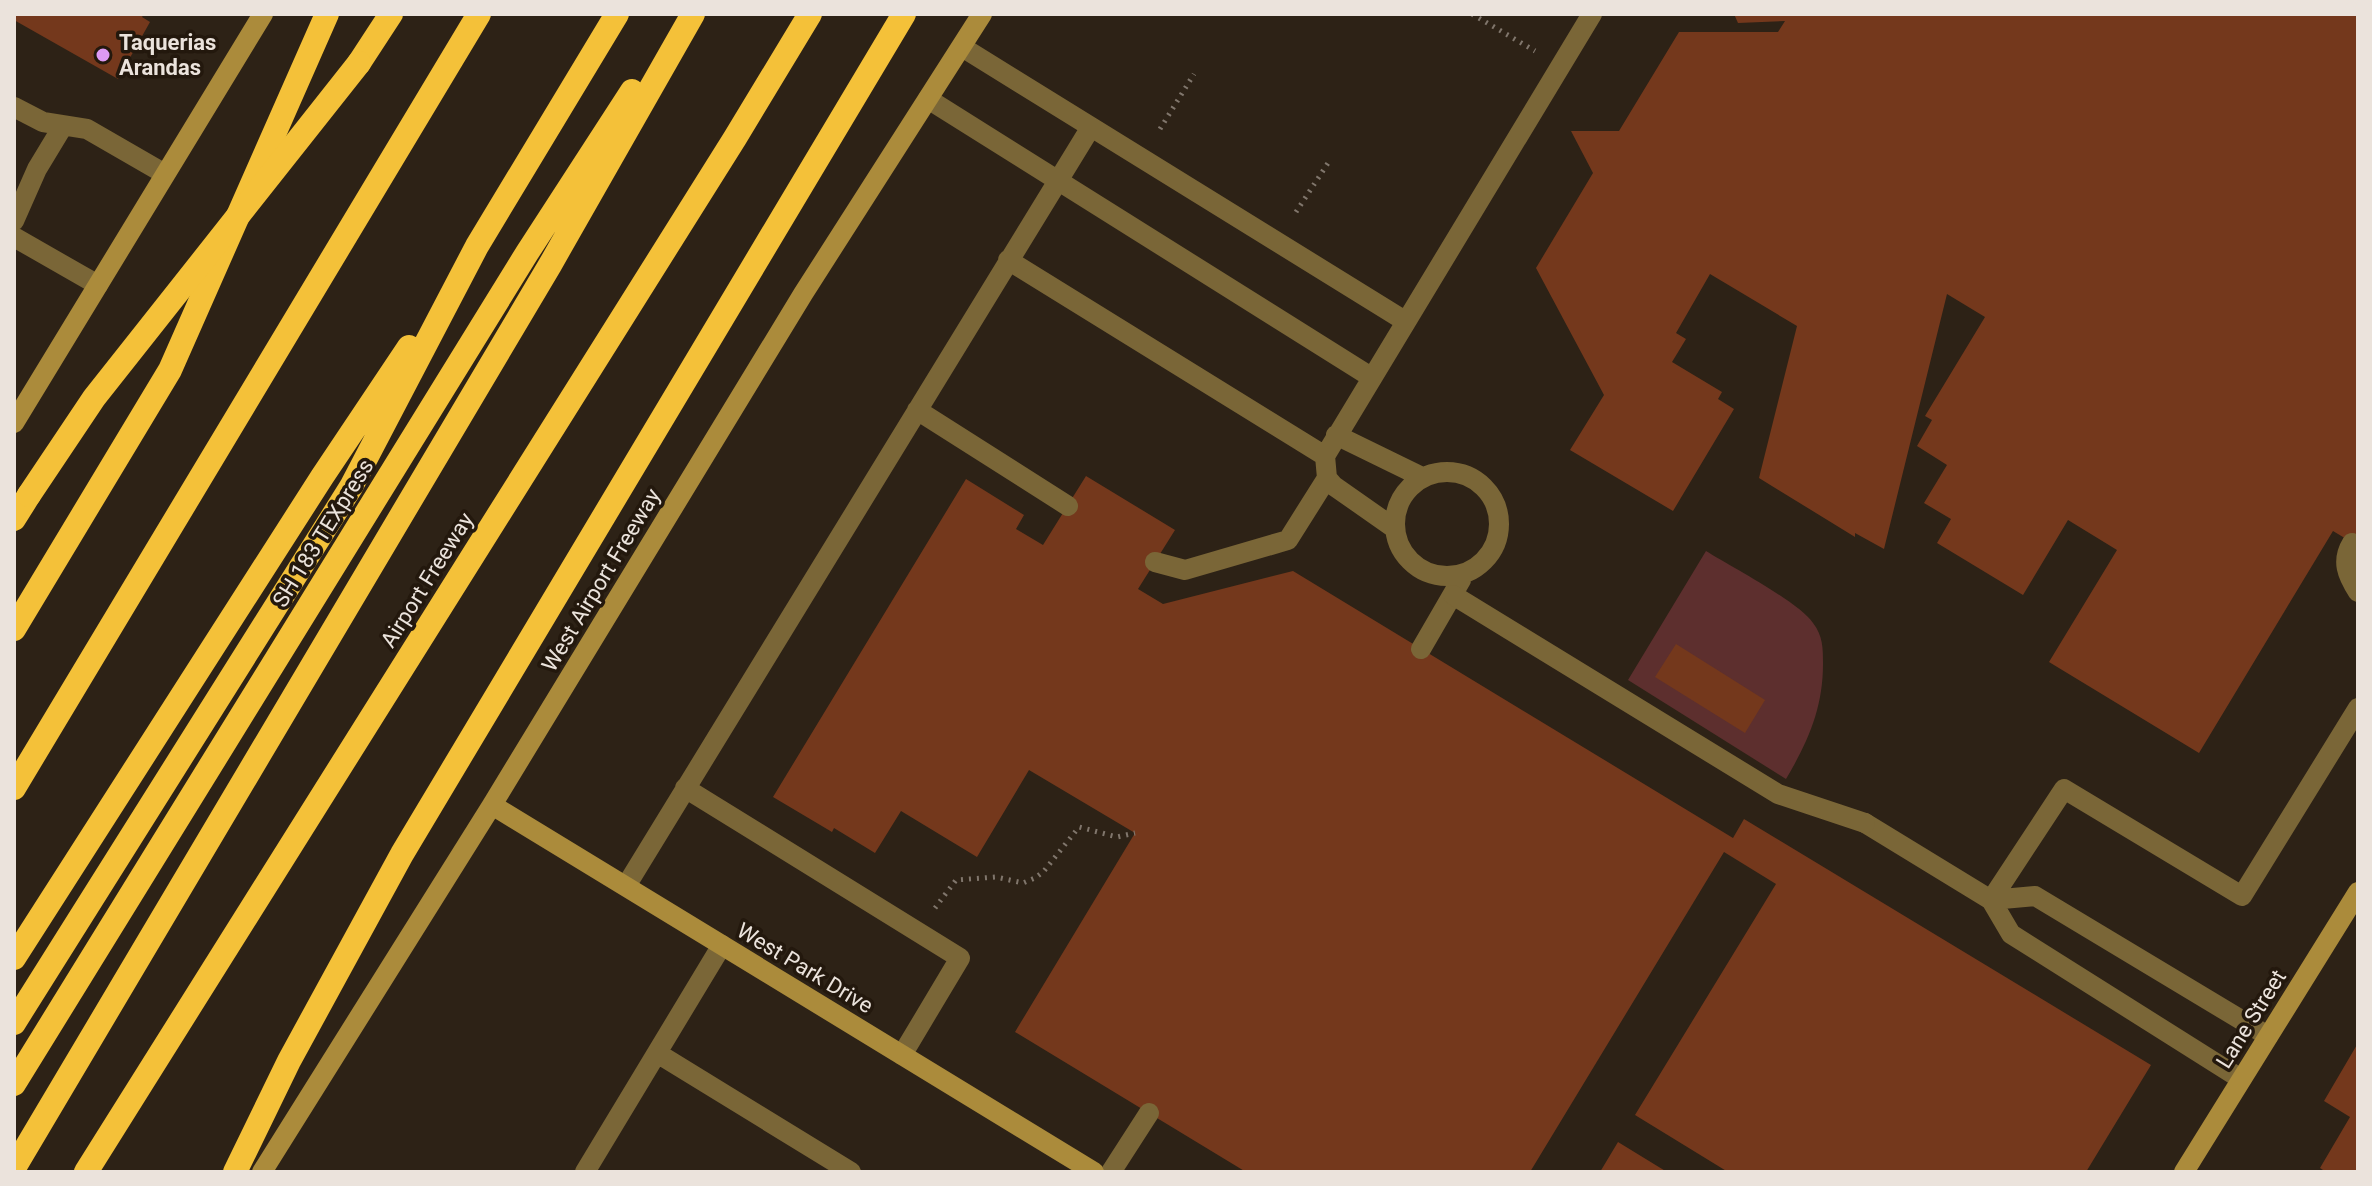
<svg xmlns="http://www.w3.org/2000/svg" width="2372" height="1186" font-family="Roboto,sans-serif">
  <rect width="100%" height="100%" fill="#2d2216"/>
  <path fill="#5d2f2e" d="M1706,551C1730,566 1799,602 1813,623C1823,636 1823,648 1823,664C1823,708 1808,742 1786,779L1628,680Z"/>
  <path fill="#74381c" d="M14,14H144L142,17L150,22L118,79L14,20Z
    M1734,14H2358V491L2356,495L2358,497V546L2333,531L2199,753L2049,662L2117,550L2068,520L2023,595L1937,543L1951,519L1924,503L1947,465L1917,446L1932,420L1925,416L1985,317L1947,294L1884,549L1855,533V537L1759,478L1797,326L1710,274L1676,333L1686,339L1672,362L1722,392L1718,399L1734,409L1673,511L1570,450L1604,395L1536,268L1593,173L1571,131H1619L1679,32H1778L1785,21L1738,23Z
    M1086,476L1175,530L1138,589L1163,604L1293,571L1733,838L1744,819L2151,1065L2086,1172H1728L1635,1115L1776,884L1724,852L1530,1172H1246L1015,1032L1135,833L1029,770L977,857L901,811L875,853L834,828L832,832L773,797L966,479L1024,515L1016,529L1043,545Z
    M1676,644L1765,700L1745,733L1655,677Z
    M2358,1043V1172H2326L2320,1168L2350,1117L2324,1101Z
    M1618,1142L1667,1172H1600Z"/>
  <g fill="none" stroke-linecap="round" stroke-linejoin="round">
    <path stroke="#80766c" stroke-width="5" stroke-dasharray="2 6" stroke-linecap="butt" d="M1472,14L1535,51
      M1160,129L1194,74
      M1296,212L1330,160
      M935,908L956,880L996,877L1023,883L1035,878L1044,871L1079,827L1117,837L1135,833"/>
    <path stroke="#7a6637" stroke-width="20" d="M962,47L1405,321
      M928,99L1371,377
      M14,107L43,122L87,129L165,174
      M14,221L37,169L63,126
      M14,237L98,285
      M1008,260L1325,456
      M917,410L1068,506
      M1336,435L1422,477
      M1395 524a52 52 0 1 1 104 0a52 52 0 1 1-104 0Z
      M1394,528L1334,486L1327,478L1325,456L1592,14
      M2352,543C2341,561 2347,575 2358,592
      M1155,562L1185,570L1288,540L1327,478
      M1421,649L1461,580
      M685,788L960,958L902,1055
      M1865,823L1991,900L2011,934L2241,1079
      M626,886L1091,127
      M1991,900L2064,789L2242,896L2358,708
      M1991,900L2035,896L2268,1036
      M657,1053L851,1172
      M585,1172L722,945
      M1111,1172L1149,1113"/>
    <path stroke="#7a6637" stroke-width="20" d="M1453,595L1778,794L1865,823"/>
    <path stroke="#ab8b3b" stroke-width="20" d="M14,423L263,14
      M492,805L1094,1172
      M262,1172L492,805L803,294L982,14
      M2184,1172L2358,892"/>
    <path stroke="#f4c139" stroke-width="24" d="M359,63L391,14
      M14,519L29,495
      M14,629L170,370L327,14
      M14,788L479,14
      M14,958L322,477L409,347
      M14,1023L351,487L477,246L617,14
      M14,1084L527,253L632,91
      M14,1168L550,265L693,14
      M86,1172L735,138L810,14
      M235,1172L289,1061L402,854L904,14"/>
    <path stroke="#f4c139" stroke-width="24" d="M29,495L94,398L359,63"/>
  </g>
  <circle fill="#dd99f4" stroke="#23180d" stroke-width="3" cx="103" cy="55" r="8"/>
  <g text-anchor="middle" dominant-baseline="central" stroke-width="7" stroke-linejoin="round" paint-order="stroke">
    <g font-size="22" font-weight="bold" fill="#ebe3dc" stroke="#23180d" text-anchor="start">
      <text x="119" y="42">Taquerias<tspan x="119" dy="25">Arandas</tspan></text>
    </g>
    <g font-size="22" fill="#ebe3dc" stroke="#23180d">
      <text transform="translate(323 533) rotate(-58)">SH 183 TEXpress</text>
      <text transform="translate(427 580) rotate(-58)">Airport Freeway</text>
      <text transform="translate(601 580) rotate(-59)">West Airport Freeway</text>
      <text transform="translate(805 968) rotate(31)">West Park Drive</text>
      <text transform="translate(2251 1019) rotate(-58)">Lane Street</text>
    </g>
  </g>
  <rect width="2372" height="1186" fill="none" stroke="#ebe3dc" stroke-width="32"/>
</svg>
